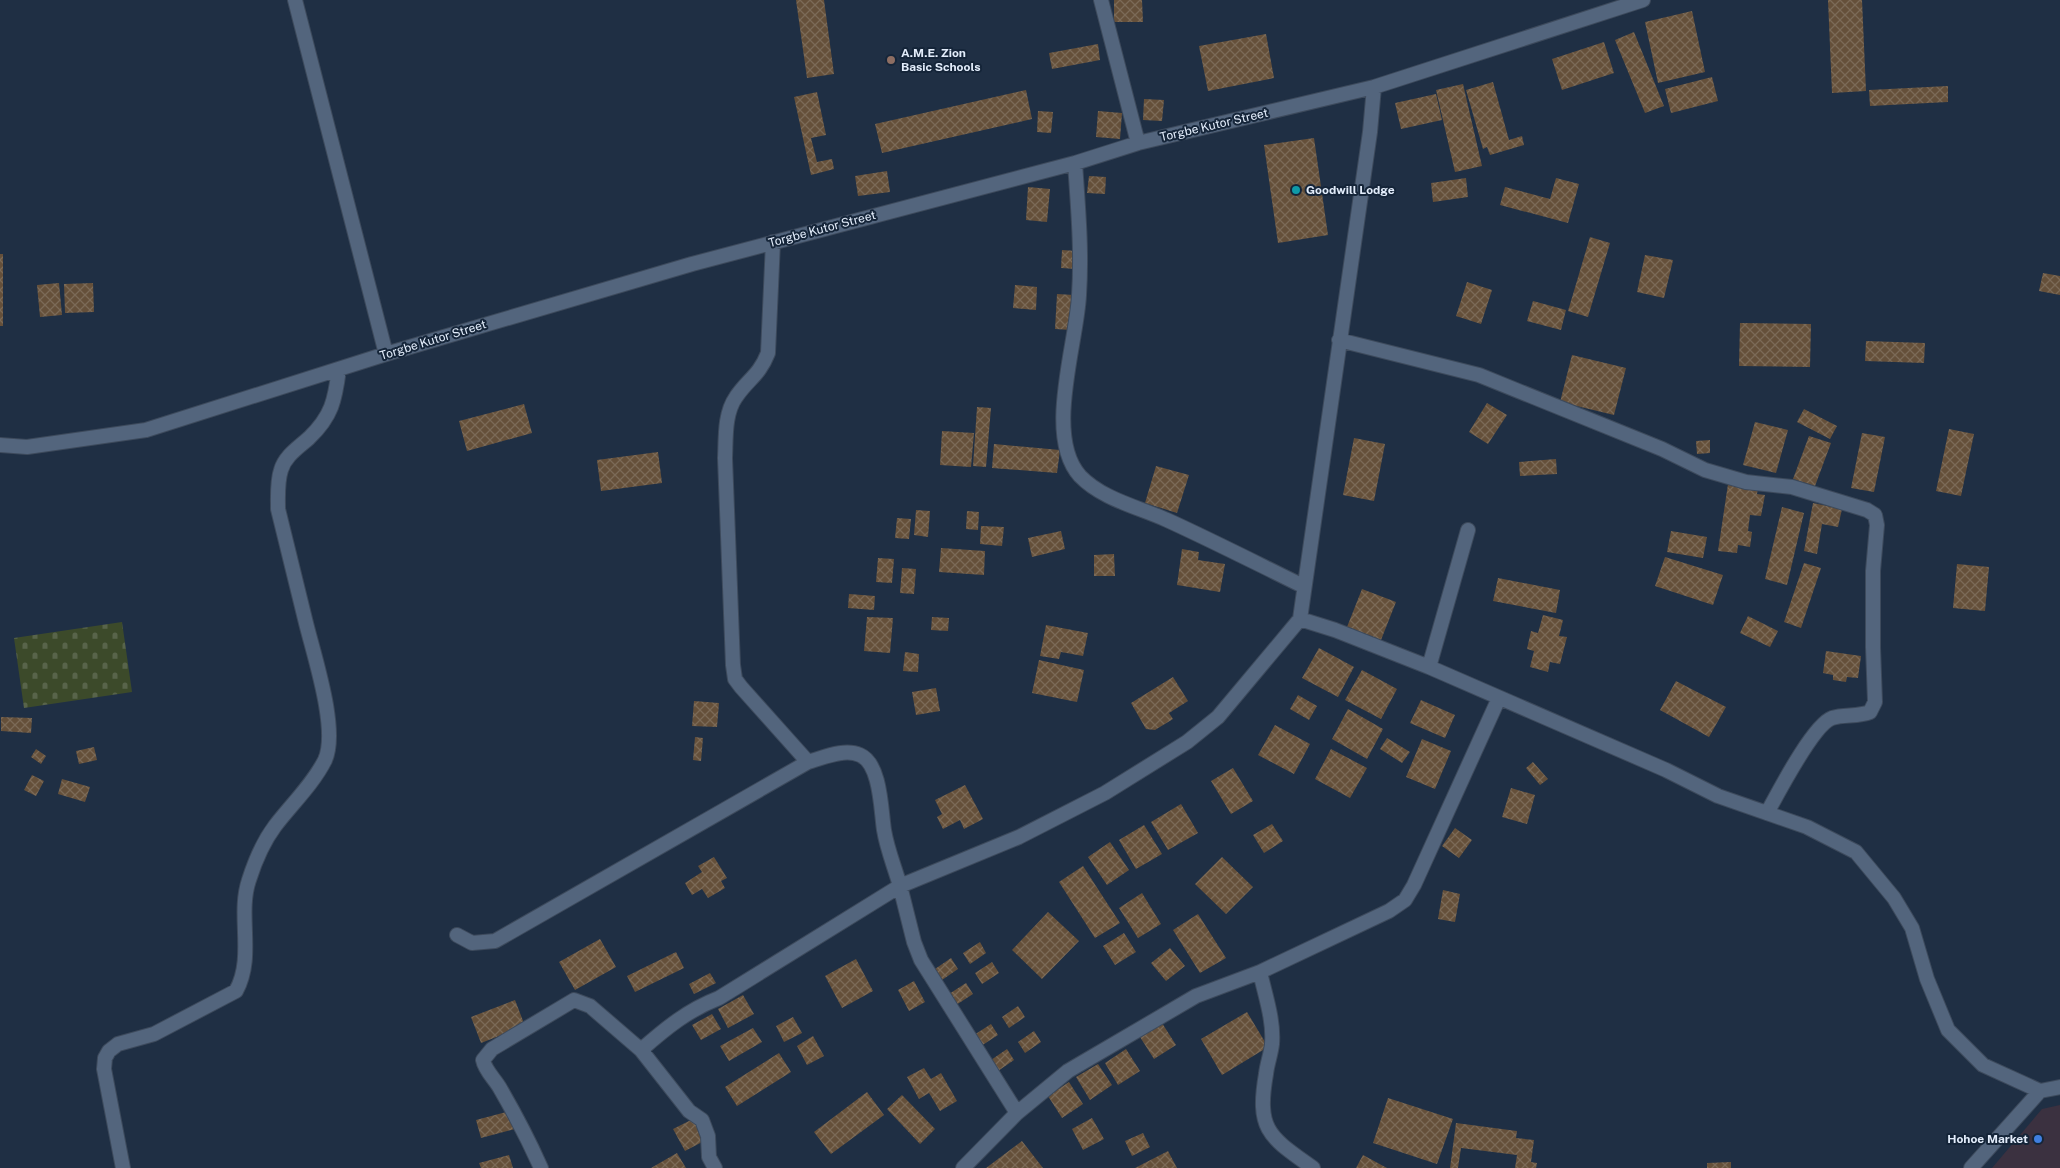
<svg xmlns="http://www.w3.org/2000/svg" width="2060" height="1168" font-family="'Public Sans',sans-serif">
  <defs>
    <pattern id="cemetery-stones" width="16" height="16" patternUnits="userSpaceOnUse" patternTransform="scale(1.25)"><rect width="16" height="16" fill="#3c4a2a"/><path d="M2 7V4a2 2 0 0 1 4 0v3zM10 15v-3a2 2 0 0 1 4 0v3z" fill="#58644a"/></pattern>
    <pattern id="building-cross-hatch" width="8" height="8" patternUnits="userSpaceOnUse" patternTransform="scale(1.25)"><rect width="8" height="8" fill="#65503a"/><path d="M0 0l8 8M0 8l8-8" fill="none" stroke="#7b6a57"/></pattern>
  </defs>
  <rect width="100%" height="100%" fill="#1f2f44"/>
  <path fill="#3b3140" d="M2060,1105V1168H1992L2042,1109Z"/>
  <path fill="url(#cemetery-stones)" d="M122,622L132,692L24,708L14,638Z"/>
  <path fill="url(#building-cross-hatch)" d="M796,0H824L834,74L807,78Z
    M1114,0H1142L1143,22H1114Z
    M1828,0H1862L1866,91L1832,93Z
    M1692,11L1705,72L1658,83L1645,22Z
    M1634,32L1664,106L1645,113L1615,40Z
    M1266,34L1274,78L1208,91L1199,46Z
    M1604,42L1614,73L1562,90L1552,59Z
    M1098,44L1100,60L1052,69L1049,53Z
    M1712,77L1718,101L1671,113L1665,89Z
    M1493,82L1509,140L1522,136L1524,145L1490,155L1487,147L1483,149L1466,90Z
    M1463,84L1482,166L1455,172L1436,90Z
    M1948,86V102L1870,106L1869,90Z
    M1026,90L1032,119L882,153L875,124Z
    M817,92L826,135L811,138L817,162L832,159L834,169L811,175L794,97Z
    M1436,94L1442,120L1401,129L1395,103Z
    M1144,99L1164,100L1162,121L1143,120Z
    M1038,111L1053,112L1051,133L1037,132Z
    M1098,111L1122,113L1120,139L1096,137Z
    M1314,138L1328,235L1278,243L1264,145Z
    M887,171L890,192L858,196L855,176Z
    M1089,176L1106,177L1105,194L1087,193Z
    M1466,178L1468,197L1433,202L1431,183Z
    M1556,178L1579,184L1568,223L1500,205L1505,187L1550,199Z
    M1028,187L1050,189L1047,222L1026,220Z
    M1590,237L1610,243L1588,317L1568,311Z
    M1062,250L1077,251L1076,269L1061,268Z
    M0,254H3V326H0Z
    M1645,255L1673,260L1664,298L1637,292Z
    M2043,273L2060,276V295L2039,291Z
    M1467,282L1492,290L1481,324L1456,316Z
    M59,283L62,315L40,317L37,285Z
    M93,283L94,312L65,313L64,284Z
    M1015,285L1037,287L1036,310L1013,308Z
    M1057,294L1074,295L1071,330L1055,329Z
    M1533,301L1566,310L1561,330L1527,321Z
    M1740,323L1811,324L1810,367L1739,366Z
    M1866,341L1925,343L1924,363L1865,361Z
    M1572,355L1626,368L1614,415L1560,402Z
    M1487,403L1507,415L1488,444L1469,432Z
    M524,404L532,433L467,451L459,421Z
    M977,407L991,408L986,467L973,466Z
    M1804,409L1837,426L1830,439L1797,422Z
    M1755,422L1788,430L1776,473L1743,465Z
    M1949,429L1974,434L1961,496L1936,491Z
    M942,431L974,433L971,467L940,465Z
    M1862,433L1885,437L1874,492L1851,488Z
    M1809,436L1831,443L1815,486L1793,479Z
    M1354,438L1385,444L1374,501L1343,495Z
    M1710,440V453L1697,454L1696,441Z
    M994,444L1060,450L1057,473L992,468Z
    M658,452L662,483L601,491L597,460Z
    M1556,459L1557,474L1520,476L1519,462Z
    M1156,466L1189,475L1177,513L1145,503Z
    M1728,484L1758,488L1757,494L1765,495L1761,516L1750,515L1748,531L1752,532L1750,547L1738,545L1737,553L1718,551Z
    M1813,503L1842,509L1838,527L1822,524L1817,554L1804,551Z
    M1782,507L1804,513L1787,585L1765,579Z
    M916,510L930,511L928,537L914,535Z
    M967,511L979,512L978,530L966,529Z
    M897,518L911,519L909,539L895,538Z
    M981,526L1004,527L1002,546L980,544Z
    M1061,531L1065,549L1032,557L1028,538Z
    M1671,531L1707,537L1703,558L1667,552Z
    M941,548L985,551L984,575L939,572Z
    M1182,549L1199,552L1198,560L1225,564L1220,592L1177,585Z
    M1114,554L1115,576H1094V555Z
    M1665,557L1723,575L1713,605L1655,586Z
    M878,558L894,559L892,583L876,582Z
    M1804,563L1821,568L1801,628L1784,622Z
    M1957,564L1989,567L1985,611L1953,608Z
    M902,568L916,569L914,594L900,593Z
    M1498,578L1560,590L1556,613L1493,601Z
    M1362,589L1396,602L1381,640L1347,627Z
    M849,594L875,596L874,610L848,608Z
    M1543,615L1563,620L1559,636L1567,637L1560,664L1550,662L1548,672L1530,667L1534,651L1527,649L1531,631L1538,633Z
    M1748,616L1778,631L1770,647L1740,633Z
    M867,617L893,618L890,653L864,651Z
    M932,617L949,618L948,631L931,630Z
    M1046,625L1088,633L1083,656L1061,652L1059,659L1040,656Z
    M1319,648L1354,667L1338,697L1302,678Z
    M1826,651L1861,656L1858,678L1847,677L1846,682L1833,680V675L1823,673Z
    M905,652L919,654L918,672L903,671Z
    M1039,660L1084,670L1077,702L1032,693Z
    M1362,670L1397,689L1381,719L1345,700Z
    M1173,677L1188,701L1169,713L1173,719L1155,730L1146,729L1131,703Z
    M1676,681L1726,707L1709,737L1660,710Z
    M936,688L940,711L916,715L912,692Z
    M1298,695L1317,706L1309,720L1290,709Z
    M1421,700L1455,715L1445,738L1410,723Z
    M694,701L719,703L717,727L692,726Z
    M1348,709L1383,729L1367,759L1332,739Z
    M1,717L32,718L31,733L1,731Z
    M1275,725L1310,744L1294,774L1258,755Z
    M695,737L703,738L701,761L693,760Z
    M1387,738L1410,752L1402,763L1380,749Z
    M1422,739L1451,751L1435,789L1406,777Z
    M94,747L97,760L79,764L76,751Z
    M36,749L46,756L41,764L31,757Z
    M1331,749L1367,768L1350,798L1315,779Z
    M1533,762L1548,779L1540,785L1526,768Z
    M1233,768L1253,801L1231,814L1211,781Z
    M32,775L44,781L36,796L24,790Z
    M62,779L90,787L85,802L58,794Z
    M965,785L983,819L964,829L960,820L943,829L937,817L942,814L935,800Z
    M1511,788L1535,795L1527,824L1502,817Z
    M1181,804L1198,833L1168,850L1151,822Z
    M1272,824L1283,841L1264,853L1253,835Z
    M1144,825L1162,854L1136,869L1119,840Z
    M1455,828L1472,840L1459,858L1442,846Z
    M1110,842L1129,870L1107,885L1088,857Z
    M714,857L727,878L721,881L725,888L708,898L702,889L692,895L685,883L702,872L698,866Z
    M1222,857L1253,887L1226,914L1195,884Z
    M1083,866L1120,923L1095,938L1059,882Z
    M1443,890L1460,894L1455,922L1438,919Z
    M1142,893L1161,924L1138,938L1119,908Z
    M1048,912L1079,941L1042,979L1012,950Z
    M1198,914L1226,958L1200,973L1173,930Z
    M1124,933L1136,952L1115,965L1103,946Z
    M600,939L616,967L575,990L559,962Z
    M980,942L986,953L970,964L963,953Z
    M1170,948L1185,966L1166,981L1151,963Z
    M676,952L684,968L635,992L627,976Z
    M951,958L958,969L942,980L935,969Z
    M856,959L873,991L842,1008L825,976Z
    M992,962L999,973L982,984L975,973Z
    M710,973L716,983L694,994L689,984Z
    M914,981L925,1002L909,1011L898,990Z
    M966,983L973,994L956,1005L949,994Z
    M743,995L754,1014L728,1028L718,1009Z
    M515,1000L525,1026L481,1043L471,1017Z
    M1018,1006L1025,1017L1009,1028L1002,1017Z
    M1247,1012L1268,1047L1222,1075L1201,1039Z
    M712,1014L721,1029L701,1040L692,1025Z
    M793,1017L802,1033L784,1042L776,1026Z
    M1162,1023L1176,1045L1154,1059L1140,1037Z
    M991,1024L998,1035L981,1046L974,1035Z
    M753,1028L762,1042L729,1061L720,1046Z
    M1034,1031L1041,1042L1025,1053L1018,1042Z
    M813,1036L824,1056L807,1065L797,1046Z
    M1007,1049L1014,1060L998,1071L991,1060Z
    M1126,1049L1140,1071L1118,1085L1105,1063Z
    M779,1053L791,1072L737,1106L725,1087Z
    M1098,1064L1112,1085L1090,1100L1076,1077Z
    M924,1068L931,1079L941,1073L957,1101L940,1111L929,1093L919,1099L907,1077Z
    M1069,1082L1083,1104L1062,1118L1048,1096Z
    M867,1092L884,1115L831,1154L814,1132Z
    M902,1095L935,1129L920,1144L887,1109Z
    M1388,1098L1453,1119L1437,1164L1373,1143Z
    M510,1111L515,1129L481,1138L476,1120Z
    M1092,1118L1104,1139L1083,1150L1072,1129Z
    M693,1119L704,1141L685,1151L673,1129Z
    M1456,1123L1517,1131L1516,1138L1534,1140L1531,1162L1537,1163L1536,1168H1515L1517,1155L1461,1148L1458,1168H1450Z
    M1143,1133L1150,1147L1132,1156L1125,1141Z
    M1022,1141L1043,1168H986Z
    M1168,1151L1177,1168H1135Z
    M677,1153L686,1168H651Z
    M509,1155L513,1168H481L479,1163Z
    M1363,1155L1387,1168H1356Z
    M1731,1162V1168H1707V1163Z"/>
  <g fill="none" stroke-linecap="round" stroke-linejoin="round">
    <defs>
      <path id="street" d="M295,0L386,354
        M1101,0L1138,143
        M1374,87L1370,132L1300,619L1335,630L1429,667L1666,770L1718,796L1807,827L1856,852L1894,898L1912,928L1927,979L1948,1030L1983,1065L2040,1091
        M1075,163C1078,207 1082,251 1079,295C1077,343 1044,436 1080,476C1102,499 1138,507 1167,520C1213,541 1258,564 1303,586
        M773,242L768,353C759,376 748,379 736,397C724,414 726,439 725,458L733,665L735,679L741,687L808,762
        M1339,340L1479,375L1662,449L1705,470L1746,482L1792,487L1867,510L1875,515L1877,525L1873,571V647L1875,702L1870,712C1858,717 1844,714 1832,718C1813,725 1778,793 1767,813
        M0,445L27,447L146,430L386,354L692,264L1075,163L1138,143L1374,87L1643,0
        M1429,667L1468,530
        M457,935L472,943L495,941L808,762C823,758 844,748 860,755C881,764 881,811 884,830C887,849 895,868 900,886L1019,837L1105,793L1187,742L1218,717L1300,619
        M1260,972C1265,995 1274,1020 1272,1044C1271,1054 1267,1064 1266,1074C1256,1131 1270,1137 1313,1168
        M641,1050C666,1028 688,1010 719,998L900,886L914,942L921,960L1017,1113L1068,1071L1196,996L1260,972L1389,911L1405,900L1414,885L1499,698
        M123,1168L104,1069L105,1058L109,1051L118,1044L154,1034L236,991C255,957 237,915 249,880C255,861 263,842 275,826C291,805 313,784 325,760C339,729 313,653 305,619C296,583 287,546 278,509C278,496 277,482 281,470C285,456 298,448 309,438C332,416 335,400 339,369
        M541,1168C529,1141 516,1116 501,1090C496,1080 485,1071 483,1060L492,1049L574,1000L590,1006L641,1050L689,1111L702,1120L708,1136L709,1157L715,1168
        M963,1168L1017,1113
        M1971,1168L2040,1091L2060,1087"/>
    </defs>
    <use href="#street" stroke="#3d4a5c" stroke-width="16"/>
    <use href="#street" stroke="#53657d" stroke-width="14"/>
  </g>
  <circle fill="#8d6e63" stroke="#152539" stroke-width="2" cx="891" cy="60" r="5"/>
  <circle fill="#0f9aa8" stroke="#152539" stroke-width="2" cx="1296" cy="190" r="5"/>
  <circle fill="#3f7fe0" stroke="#152539" stroke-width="2" cx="2038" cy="1139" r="5"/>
  <g text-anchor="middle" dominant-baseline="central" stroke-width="4" stroke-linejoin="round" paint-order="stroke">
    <g font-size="12" font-weight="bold" fill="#e3edfb" stroke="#152539" text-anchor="start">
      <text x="901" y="53">A.M.E. Zion<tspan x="901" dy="14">Basic Schools</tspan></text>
      <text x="1306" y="190">Goodwill Lodge</text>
      <text x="2028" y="1139" text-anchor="end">Hohoe Market</text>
    </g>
    <g font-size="12" fill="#e3edfb" stroke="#152539">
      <text transform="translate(1214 125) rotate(-13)">Torgbe Kutor Street</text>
      <text transform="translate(822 229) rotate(-15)">Torgbe Kutor Street</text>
      <text transform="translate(433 340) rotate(-17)">Torgbe Kutor Street</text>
    </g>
  </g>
</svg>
